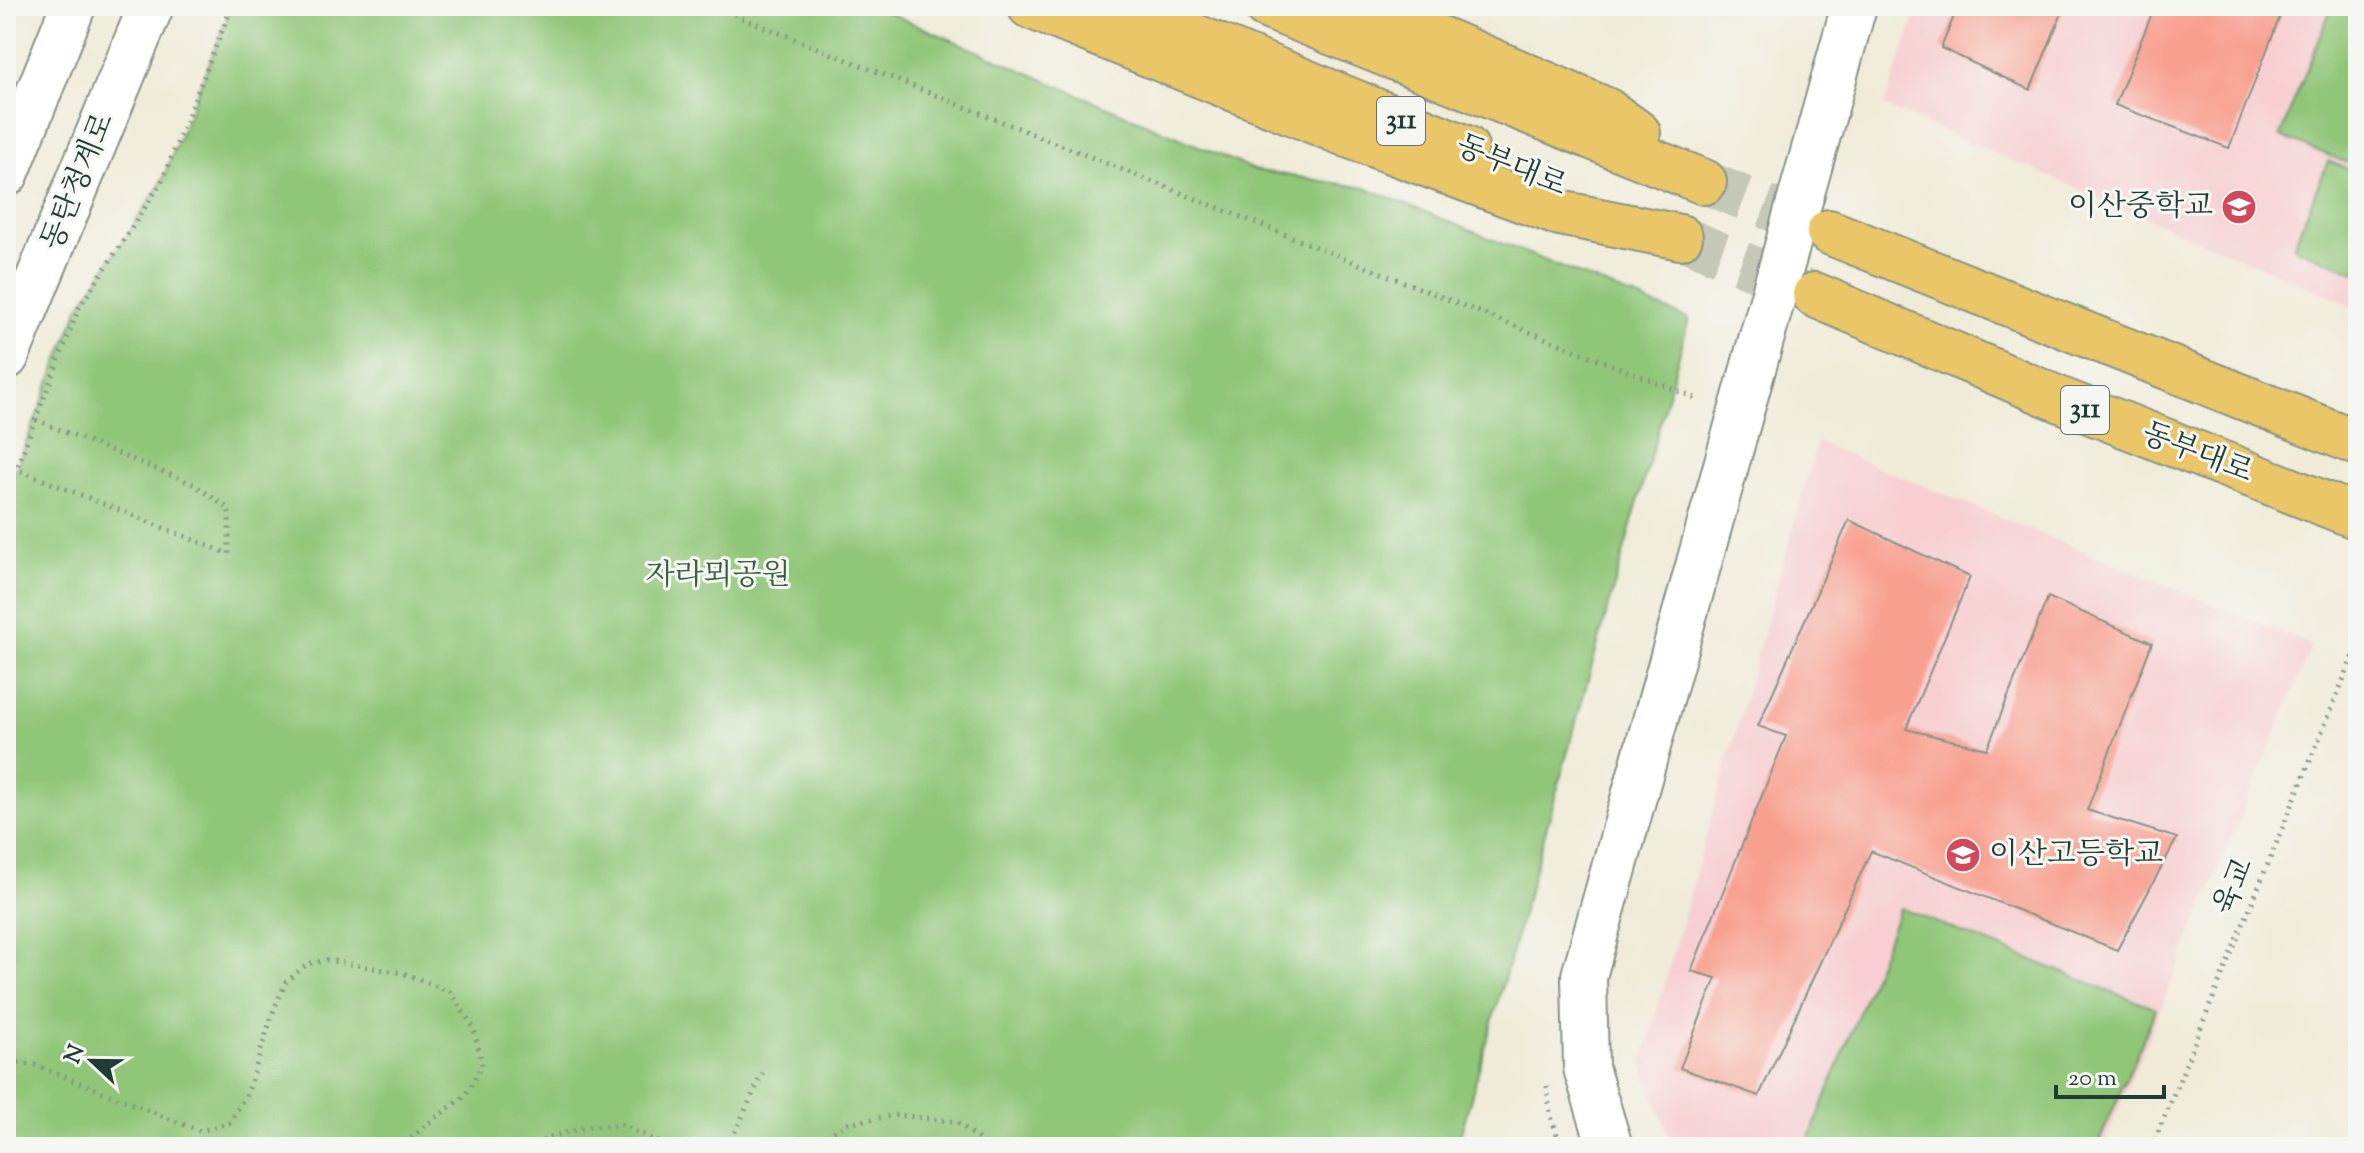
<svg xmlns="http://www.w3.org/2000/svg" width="2364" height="1153" font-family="'Sorts Mill Goudy','Noto Serif KR',serif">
  <rect width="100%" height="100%" fill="#f6f6f2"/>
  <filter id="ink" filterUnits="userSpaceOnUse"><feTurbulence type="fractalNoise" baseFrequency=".0125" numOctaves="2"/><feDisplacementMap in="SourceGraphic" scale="16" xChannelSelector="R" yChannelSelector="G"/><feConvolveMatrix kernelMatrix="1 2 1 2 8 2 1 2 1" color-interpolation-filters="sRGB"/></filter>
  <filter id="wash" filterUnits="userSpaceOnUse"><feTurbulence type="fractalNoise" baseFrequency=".006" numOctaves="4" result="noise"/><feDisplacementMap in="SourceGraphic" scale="32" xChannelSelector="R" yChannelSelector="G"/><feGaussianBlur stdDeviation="1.8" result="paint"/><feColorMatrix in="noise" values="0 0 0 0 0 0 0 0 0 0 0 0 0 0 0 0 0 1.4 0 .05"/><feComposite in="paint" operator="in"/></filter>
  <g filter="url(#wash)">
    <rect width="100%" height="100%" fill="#f0ebd8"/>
    <path fill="#f7cfd2" d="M1919,6H2358V308L1884,106Z
      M1817,442L2312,645L2103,1147H1673L1642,1064Z"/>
    <path fill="#90c678" stroke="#588256" stroke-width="2" d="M232,6H873L1254,170L1366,188L1689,319L1457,1147H6V494L79,308L161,183Z
      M2332,6H2358V167L2280,136Z
      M2328,161L2358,173V273L2293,247Z
      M1900,908L2156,1009L2097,1147H1806Z"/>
    <g id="blocks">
      <path fill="#f8a090" d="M1958,6H2065L2030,90L1941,48Z
        M2155,6H2284L2229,148L2115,105Z
        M1849,520L1970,577L1906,729L1987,749L2048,597L2152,643L2087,810L2177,838L2117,950L1871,851L1759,1096L1680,1068L1716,978L1691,971L1786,736L1758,726Z"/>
    </g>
  </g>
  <g filter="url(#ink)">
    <use href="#blocks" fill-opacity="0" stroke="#889486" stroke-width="2"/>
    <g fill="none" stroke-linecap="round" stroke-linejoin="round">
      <path stroke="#c6c8b7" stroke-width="44" stroke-dasharray="44 22" stroke-linecap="butt" d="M1704,182L1829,232
        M1680,237L1814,294"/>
      <defs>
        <path id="minor" d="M6,174L73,6
          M6,357L151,6
          M1610,1147L1586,1068L1584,976L1854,6"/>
        <path id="highway" d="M1030,6L1353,137L1555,212L1680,237
          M1121,6L1466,148
          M1266,6L1704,182
          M1364,6L1606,110L1638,133
          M1829,232L2358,443
          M1815,295L2061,400L2358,517"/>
      </defs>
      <use href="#minor" stroke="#889486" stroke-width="48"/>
      <use href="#highway" stroke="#889486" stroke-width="48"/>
      <path stroke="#889486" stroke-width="5" stroke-dasharray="2 6" stroke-linecap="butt" d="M712,6L1700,400
        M36,420L195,485L229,509V554
        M6,495L79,308L161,183L232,6
        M6,1073L19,1063L35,1065L200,1131L229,1123L248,1092L274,1009L286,982L307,964L326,960L403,973L450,992L474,1028L482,1065L465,1096L426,1125L401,1147
        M1547,1086L1550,1113L1561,1147
        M538,1147L546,1138L587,1127L622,1125L670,1147
        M728,1147L763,1072
        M816,1147L820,1140L848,1123L898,1115L957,1122L989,1147
        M2152,1147L2358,644"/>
      <use href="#minor" stroke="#fff" stroke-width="44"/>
      <use href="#highway" stroke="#eac669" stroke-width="44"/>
      <path stroke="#889486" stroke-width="5" stroke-dasharray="2 6" stroke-linecap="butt" d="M6,465L229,554"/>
    </g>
  </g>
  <defs>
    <symbol id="school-disc" viewBox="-11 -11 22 22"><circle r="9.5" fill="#d1495b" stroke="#f6f6f2"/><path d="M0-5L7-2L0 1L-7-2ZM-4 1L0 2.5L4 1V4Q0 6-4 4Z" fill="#fff"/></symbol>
  </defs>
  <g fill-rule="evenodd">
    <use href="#school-disc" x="2219" y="187" width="40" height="40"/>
    <use href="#school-disc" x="1943" y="835" width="40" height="40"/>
  </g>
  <g text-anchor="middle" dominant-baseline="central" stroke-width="6" stroke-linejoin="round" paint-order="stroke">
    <g fill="#f6f6f2" stroke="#60746d" stroke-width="2">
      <rect x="1377" y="97" width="48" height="48" rx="6"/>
      <rect x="2061" y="386" width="48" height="48" rx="6"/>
    </g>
    <g font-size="28" font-weight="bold" fill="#1f3d34">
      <text x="1401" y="121">311</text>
      <text x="2085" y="410">311</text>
    </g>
    <g font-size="30" fill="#1f3d34" stroke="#f6f6f2">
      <text transform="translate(1511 167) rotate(22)">동부대로</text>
      <text transform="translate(79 182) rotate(-68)">동탄청계로</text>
      <text transform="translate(2197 454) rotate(21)">동부대로</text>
      <text transform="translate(2235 887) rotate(-68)">육교</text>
    </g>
    <g font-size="30" fill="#1f3d34" stroke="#f6f6f2" text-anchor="end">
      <text x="2213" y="207">이산중학교</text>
      <text x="1989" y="855" text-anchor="start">이산고등학교</text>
    </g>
    <g font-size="30" fill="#3b5f45" stroke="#f6f6f2">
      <text x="718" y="576">자라뫼공원</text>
    </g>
  </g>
  <rect width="2364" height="1153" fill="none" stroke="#f6f6f2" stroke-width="32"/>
  <g transform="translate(92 1061) rotate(292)" stroke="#f6f6f2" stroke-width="6" paint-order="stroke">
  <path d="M0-6L14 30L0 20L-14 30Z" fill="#1f3d34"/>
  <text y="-12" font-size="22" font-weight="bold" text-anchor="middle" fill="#1f3d34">N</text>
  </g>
  <path d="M2056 1085v12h108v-12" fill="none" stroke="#1f3d34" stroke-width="4"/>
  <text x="2068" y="1085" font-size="24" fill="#1f3d34" stroke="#f6f6f2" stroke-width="6" paint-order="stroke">20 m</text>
</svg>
